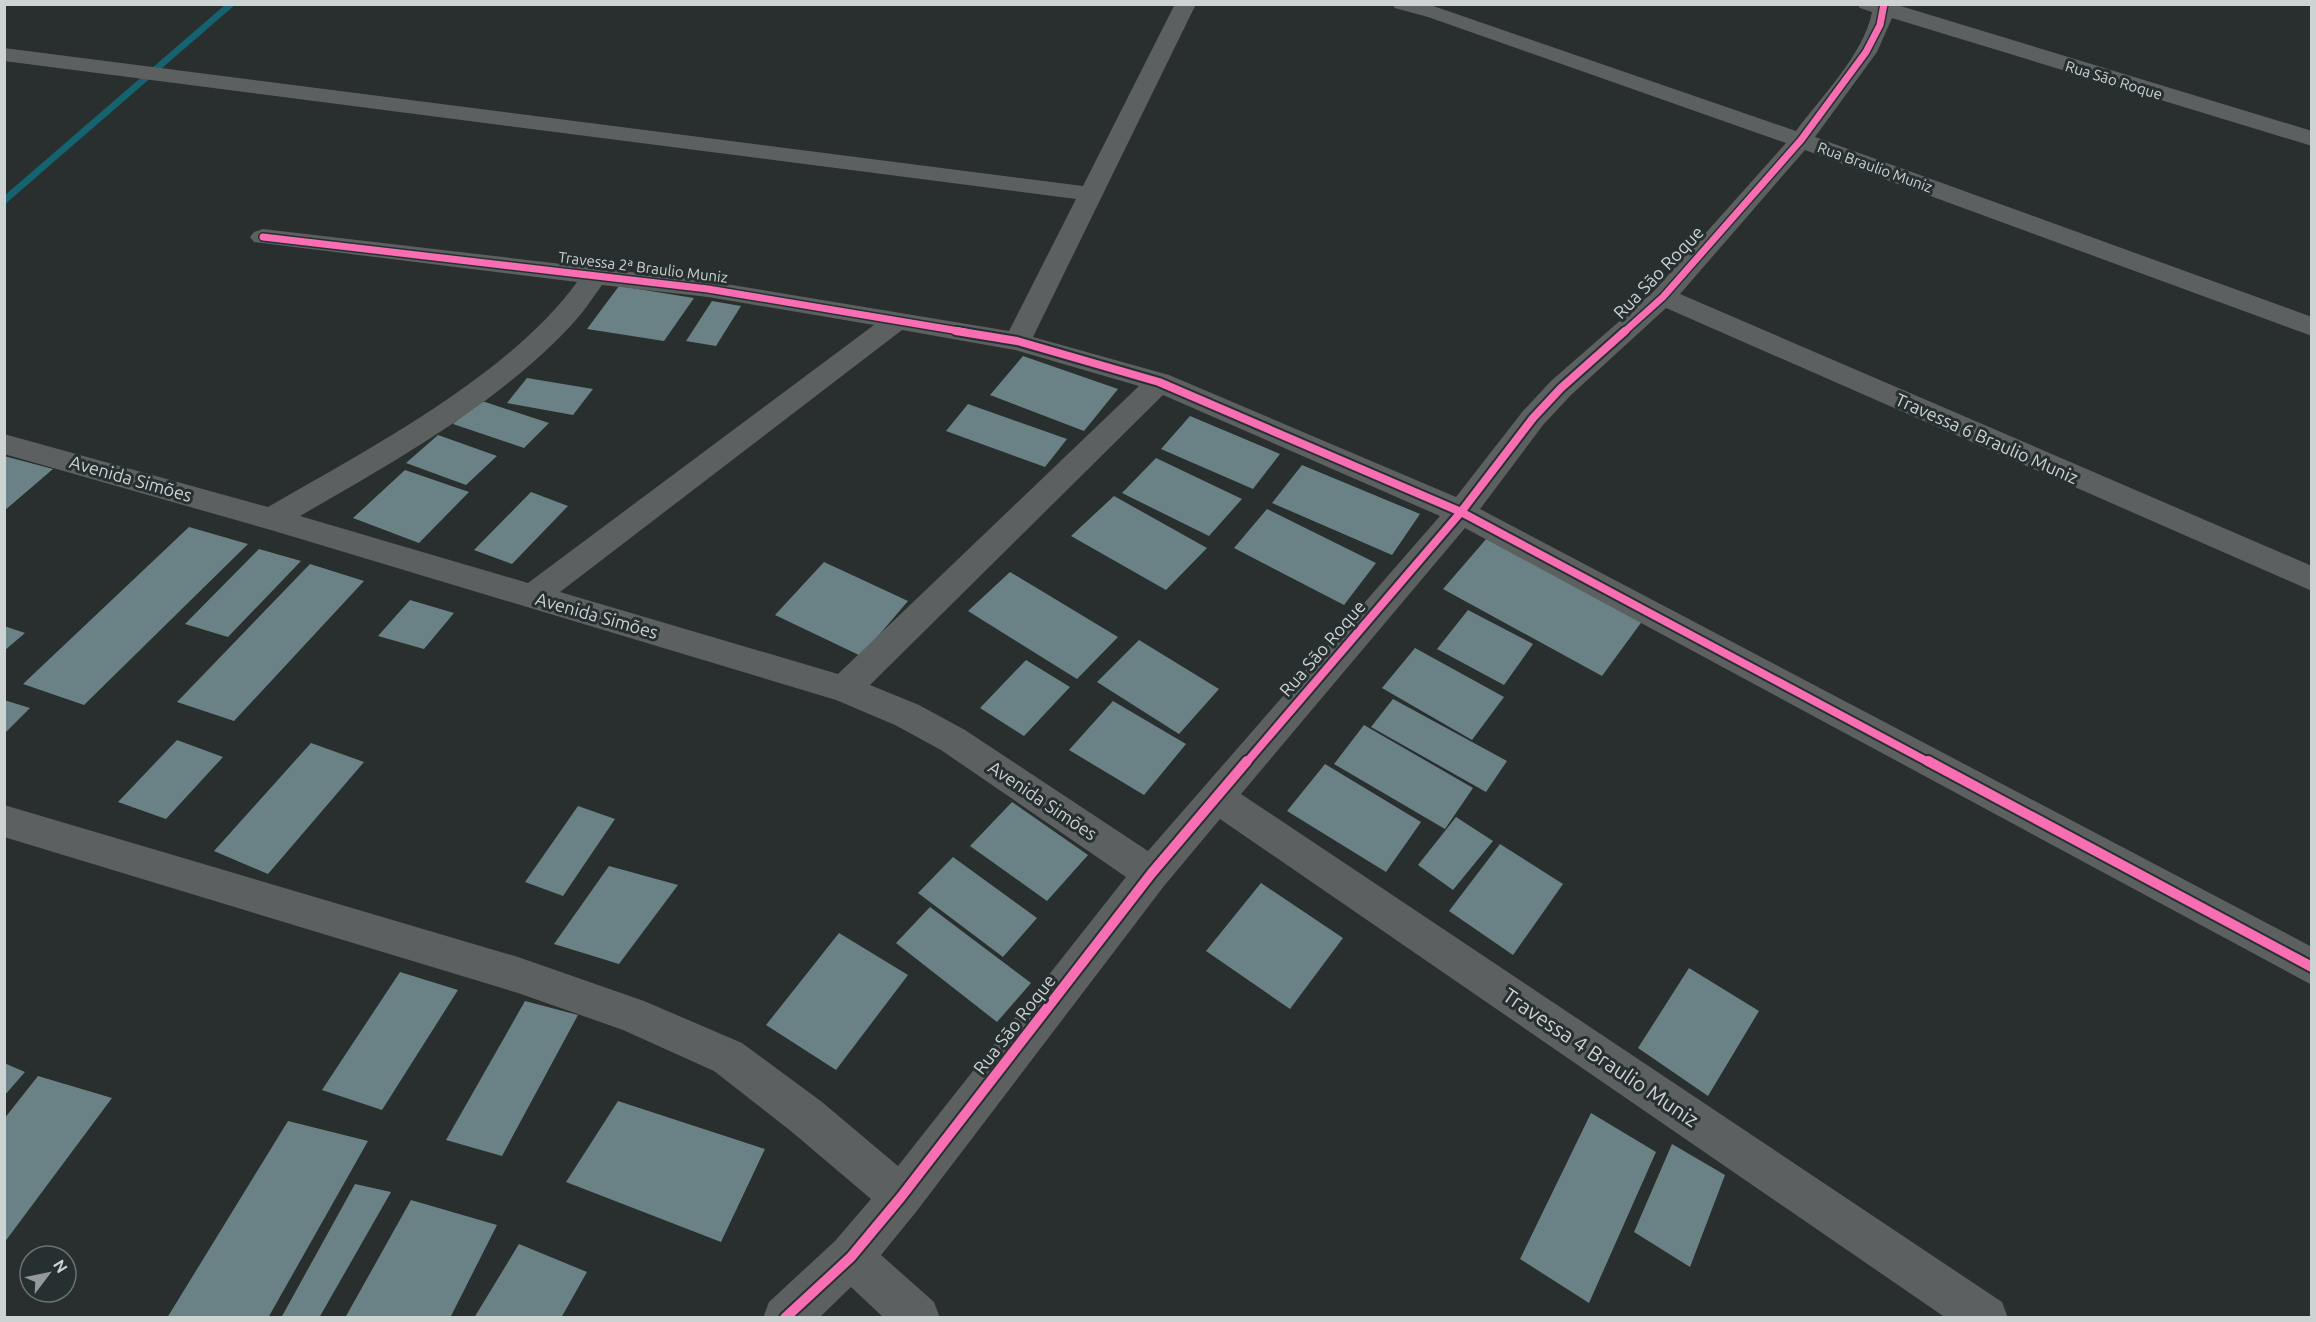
<svg xmlns="http://www.w3.org/2000/svg" width="2316" height="1322" font-family="Ubuntu,sans-serif">
  <rect width="100%" height="100%" fill="#292e2f"/>
  <g fill="none" stroke-linecap="round" stroke-linejoin="round">
    <path fill="#15636f" fill-rule="evenodd" d="M226,4H236L4,205V196Z"/>
  </g>
  <path fill="#6a8286" d="M619,286L694,298L664,341L587,329Z
    M712,301L741,306L716,346L686,341Z
    M1023,356L1118,389L1084,431L990,395Z
    M527,378L593,389L573,415L507,403Z
    M479,400L549,423L524,448L453,424Z
    M968,404L1067,439L1045,467L946,431Z
    M1190,416L1280,454L1253,489L1161,449Z
    M438,435L497,456L466,485L406,463Z
    M4,456L53,469L4,511Z
    M1156,458L1242,499L1209,536L1122,493Z
    M1302,465L1420,514L1392,555L1272,503Z
    M405,470L469,492L419,543L353,518Z
    M531,492L568,506L512,564L474,550Z
    M1114,496L1207,548L1166,590L1071,536Z
    M1267,509L1376,563L1344,605L1234,548Z
    M189,527L248,544L84,705L23,684Z
    M1487,538L1643,620L1602,676L1443,589Z
    M259,549L301,561L228,637L185,624Z
    M824,562L908,601L861,656L775,615Z
    M310,564L364,581L234,721L177,702Z
    M1010,572L1118,637L1077,679L968,611Z
    M410,600L454,613L424,649L378,636Z
    M1468,610L1533,644L1504,685L1437,649Z
    M4,626L25,633L4,651Z
    M1139,640L1219,689L1179,734L1097,682Z
    M1415,648L1504,697L1472,740L1382,688Z
    M1026,660L1070,687L1024,736L980,708Z
    M1393,699L1507,761L1486,792L1371,727Z
    M4,700L30,708L4,734Z
    M1113,701L1186,744L1144,795L1069,750Z
    M1364,725L1473,788L1445,829L1334,764Z
    M177,740L223,757L166,819L118,802Z
    M311,743L364,762L268,874L214,851Z
    M1325,764L1421,822L1386,872L1287,811Z
    M1012,802L1088,855L1047,901L970,846Z
    M578,806L615,819L563,896L525,882Z
    M1456,817L1493,841L1453,890L1418,865Z
    M1500,844L1563,884L1513,955L1449,911Z
    M953,857L1037,918L1003,957L918,893Z
    M609,866L678,885L619,964L554,944Z
    M1261,883L1343,938L1290,1009L1206,951Z
    M930,907L1031,983L997,1022L896,943Z
    M839,933L908,975L836,1070L766,1025Z
    M1689,968L1759,1011L1708,1096L1638,1048Z
    M400,972L458,990L382,1110L322,1090Z
    M525,1001L578,1015L502,1156L446,1140Z
    M4,1063L25,1072L4,1096Z
    M38,1076L112,1098L4,1243V1119Z
    M618,1101L765,1149L721,1242L566,1182Z
    M1591,1113L1656,1152L1589,1303L1520,1259Z
    M288,1121L368,1141L268,1318H167Z
    M1672,1144L1725,1175L1690,1267L1634,1232Z
    M355,1184L391,1192L319,1318H281Z
    M411,1200L497,1225L450,1318H345Z
    M519,1244L587,1272L561,1318H474Z"/>
  <g fill="none" stroke-linecap="round" stroke-linejoin="round">
    <path fill="#5d6060" fill-rule="evenodd" d="M1175,4H1196L1033,337L1169,375L1456,497L1523,411L1551,381L1654,291L1786,143L1428,17L1395,8L1392,4H1427L1442,9L1796,131C1821,97 1864,54 1872,12L1860,8L1857,4H1894L2312,131V146L1892,18L1877,52L1815,137L2312,317V336L1805,150L1680,294L2312,566V591L1666,308L1571,395L1543,425L1480,509L2312,947V985L1465,528L1241,794L2002,1302L2008,1318H1946L1220,819L1164,886L916,1212L881,1255L934,1302L940,1318H884L851,1287L819,1318H763L769,1302L835,1241L871,1199L792,1132L714,1071L623,1030L518,993L4,837V805L518,957L644,1001L742,1043L822,1102L898,1166L1126,877L941,750L895,725L836,700L271,530L4,454V434L268,507C367,450 510,375 577,282L254,242L250,237L254,232L263,229L708,281L1009,331L1076,199L4,61V48L1083,186ZM602,285L708,297L874,325L528,583L300,516C392,463 503,401 575,321C585,310 593,297 602,285ZM902,330L1015,350L1139,386L838,674L560,592ZM1163,395L1440,516L1148,851L965,730L919,705L870,685Z"/>
    <defs>
      <path id="cycleway-far2" d="M263,237L708,289L965,332
        M1624,332L1663,297L1801,140L1866,52L1880,25L1884,4"/>
      <path id="cycleway-far1" d="M956,331L1017,341L1159,382L1461,512L1930,763
        M1246,763L1461,512L1533,418L1561,388L1625,331"/>
      <path id="cycleway" d="M1928,761L2312,967
        M785,1318L851,1257L901,1197L1151,874L1247,761"/>
    </defs>
    <use href="#cycleway-far2" stroke="#273031" stroke-width="10"/>
    <use href="#cycleway-far1" stroke="#273031" stroke-width="12"/>
    <use href="#cycleway" stroke="#273031" stroke-width="14"/>
    <use href="#cycleway-far2" stroke="#f96db3" stroke-width="7"/>
    <use href="#cycleway-far1" stroke="#f96db3" stroke-width="8"/>
    <use href="#cycleway" stroke="#f96db3" stroke-width="10"/>
  </g>
  <g text-anchor="middle" dominant-baseline="central" stroke-width="6" stroke-linejoin="round" paint-order="stroke">
    <g font-size="15" fill="#cdd2d3" stroke="#273031">
      <text transform="translate(2114 80) rotate(17)">Rua São Roque</text>
      <text transform="translate(1875 167) rotate(20)">Rua Braulio Muniz</text>
      <text transform="translate(643 267) rotate(7)">Travessa 2ª Braulio Muniz</text>
    </g>
    <g font-size="18" fill="#cdd2d3" stroke="#273031">
      <text transform="translate(1658 272) rotate(-46)">Rua São Roque</text>
      <text transform="translate(1987 438) rotate(24)">Travessa 6 Braulio Muniz</text>
      <text transform="translate(131 478) rotate(16)">Avenida Simões</text>
      <text transform="translate(597 615) rotate(16)">Avenida Simões</text>
      <text transform="translate(1322 648) rotate(-49)">Rua São Roque</text>
      <text transform="translate(1043 800) rotate(34)">Avenida Simões</text>
      <text transform="translate(1014 1024) rotate(-52)">Rua São Roque</text>
    </g>
    <g font-size="21" fill="#cdd2d3" stroke="#273031">
      <text transform="translate(1601 1057) rotate(34)">Travessa 4 Braulio Muniz</text>
    </g>
  </g>
  <rect width="2316" height="1322" fill="none" stroke="#cdd2d3" stroke-width="12"/>
  <g transform="translate(48 1274) rotate(58)"><circle r="28" fill="#273031" stroke="#697172" stroke-width="1.5"/>
  <path d="M0-4.5L10 22L0 15L-10 22Z" fill="#94999a"/>
  <text y="-9" font-size="16" font-weight="bold" text-anchor="middle" fill="#cdd2d3">N</text>
  </g>
</svg>
